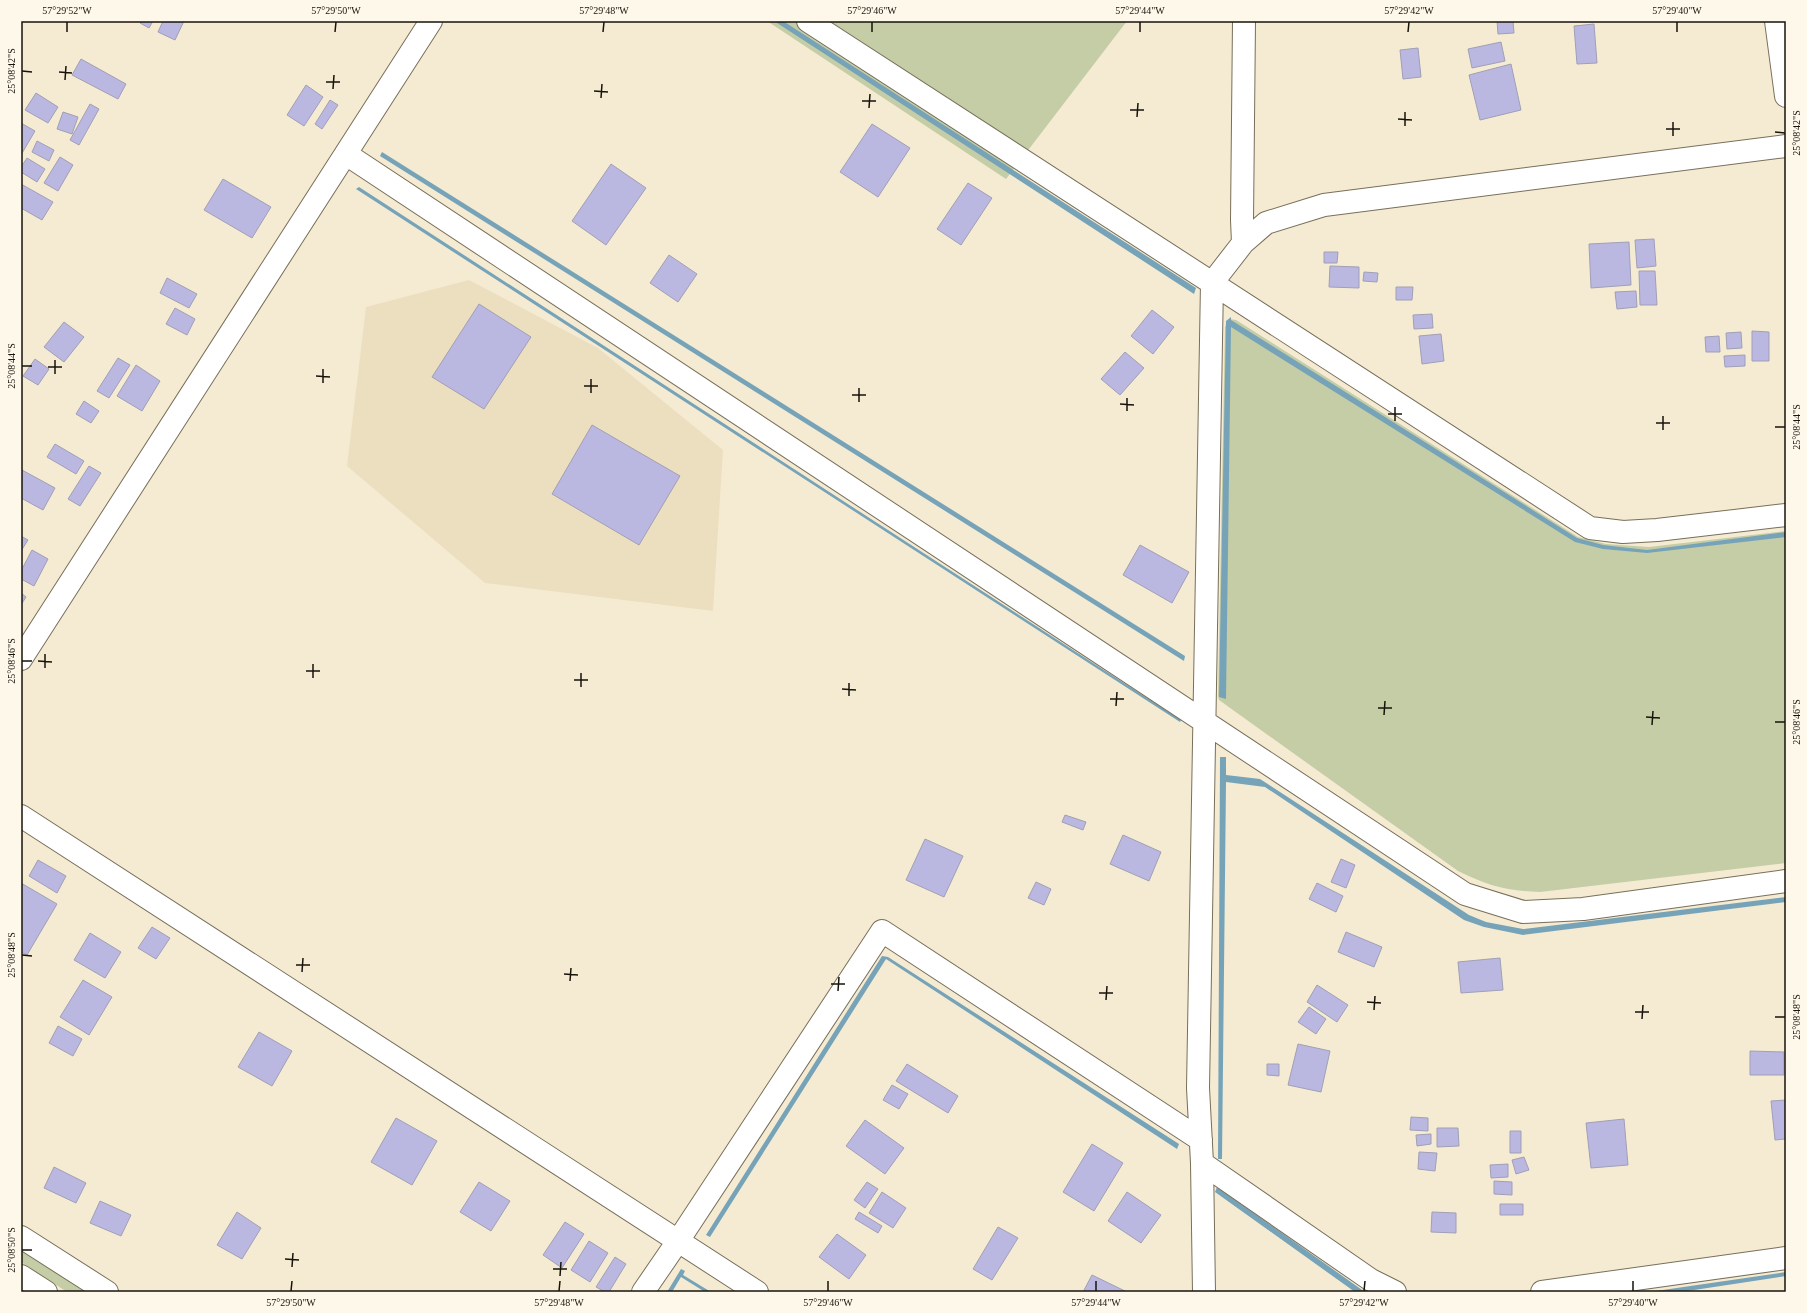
<svg xmlns="http://www.w3.org/2000/svg" width="1807" height="1313" font-family="Georgia,serif">
  <rect width="100%" height="100%" fill="#f5ebd3"/>
  <path fill="#ecdfc0" d="M469,280L598,348L723,450L713,611L485,583L347,466L366,307Z"/>
  <path fill="#c4cda6" d="M767,21H1127L1006,179Z
    M1229,319L1236,320L1578,537L1606,544L1649,547L1786,531V863L1540,892C1506,891 1489,886 1458,871L1219,700L1218,696L1225,327Z
    M21,1247L91,1292H67L21,1262Z"/>
  <path fill="#76a3b8" d="M774,21H783L1196,288L1194,294Z
    M382,152L1185,656L1184,661L380,156Z
    M359,187L1181,720L1180,722L356,189Z
    M1231,317V320L1577,538L1603,545L1647,550L1786,532V537L1647,553L1603,549L1575,542L1231,327L1226,699L1219,697L1226,321Z
    M1220,757H1226V775L1260,779L1469,915L1486,922L1523,929L1786,897V902L1523,935L1484,927L1464,920L1265,787L1226,782L1222,1159H1218Z
    M882,956L888,957L1179,1144L1177,1149L886,959L710,1237L706,1235Z
    M1217,1187L1365,1292H1355L1215,1192Z
    M681,1269L685,1271L683,1275L711,1292H705L681,1277L672,1292H667Z
    M1786,1272V1276L1681,1292H1649Z"/>
  <path fill="#bab8e1" stroke="#a09fb5" d="M141,21H153L149,28L140,23Z
    M163,21H184L175,40L158,32Z
    M1497,21H1513L1514,33L1498,34Z
    M1594,24L1597,63L1577,64L1574,26Z
    M1501,42L1505,61L1472,68L1468,49Z
    M1418,48L1421,77L1403,79L1400,50Z
    M81,59L126,84L118,99L72,75Z
    M1511,64L1521,110L1480,120L1469,75Z
    M306,85L323,97L304,126L287,115Z
    M36,93L58,107L48,123L25,110Z
    M330,100L338,105L322,129L315,124Z
    M90,104L99,109L79,145L70,140Z
    M63,112L78,117L72,134L57,129Z
    M21,123L35,131L21,155Z
    M872,124L910,148L878,197L840,172Z
    M37,141L54,150L49,161L32,152Z
    M60,157L73,165L58,191L44,183Z
    M27,158L45,169L37,182L21,172V167Z
    M611,164L646,188L606,245L572,221Z
    M223,179L271,207L252,238L204,210Z
    M968,183L992,198L961,245L937,229Z
    M21,184L53,202L42,220L21,208Z
    M1654,239L1656,266L1637,268L1635,240Z
    M1629,242L1631,285L1591,288L1589,244Z
    M1324,252H1338L1337,263H1324Z
    M669,255L697,274L678,302L650,283Z
    M1330,266L1359,267V288L1329,287Z
    M1639,271H1655L1657,305H1640Z
    M1364,272L1378,273L1377,282L1363,281Z
    M167,278L197,294L189,308L160,293Z
    M1396,287H1413L1412,300H1396Z
    M1636,291L1637,307L1617,309L1615,292Z
    M479,304L531,337L484,409L432,377Z
    M175,308L195,319L187,335L166,324Z
    M1152,310L1174,327L1153,354L1131,336Z
    M1432,314L1433,328L1414,329L1413,315Z
    M64,322L84,337L64,362L44,347Z
    M1752,331L1769,332V361H1752Z
    M1741,332L1742,348L1727,349L1726,333Z
    M1441,334L1444,361L1422,364L1419,336Z
    M1719,336L1720,352H1706L1705,337Z
    M1125,352L1144,368L1120,395L1101,379Z
    M1745,355V366L1725,367L1724,356Z
    M118,358L130,365L109,398L97,391Z
    M35,359L49,369L38,385L23,376Z
    M136,365L160,381L142,411L117,396Z
    M84,401L99,411L91,423L76,414Z
    M592,425L680,476L639,545L552,494Z
    M55,444L84,461L76,474L47,457Z
    M89,466L101,473L80,506L68,499Z
    M22,470L55,488L43,510L21,498Z
    M21,536L28,540L21,551Z
    M1140,545L1189,572L1172,603L1123,575Z
    M32,550L48,559L34,586L21,579V571Z
    M21,593L26,597L21,605Z
    M1065,815L1086,822L1083,830L1062,822Z
    M1123,835L1161,852L1149,881L1110,864Z
    M925,839L963,856L944,897L906,880Z
    M1341,859L1355,865L1346,888L1331,882Z
    M38,860L66,876L57,893L29,876Z
    M1036,882L1051,889L1044,905L1028,898Z
    M21,883L57,904L27,955L21,952Z
    M1317,883L1343,896L1336,912L1309,899Z
    M152,927L170,938L156,959L138,948Z
    M1346,932L1382,947L1374,967L1338,952Z
    M90,933L121,952L105,978L74,960Z
    M1500,958L1503,990L1461,993L1458,962Z
    M83,980L112,997L89,1035L60,1017Z
    M1317,985L1348,1005L1337,1022L1307,1002Z
    M1309,1007L1326,1019L1316,1034L1298,1022Z
    M58,1026L82,1039L73,1056L49,1043Z
    M259,1032L292,1051L272,1086L238,1067Z
    M1298,1044L1330,1051L1321,1092L1288,1085Z
    M1750,1051L1784,1052V1075H1750Z
    M907,1064L958,1096L948,1113L896,1081Z
    M1267,1064H1279V1076L1267,1075Z
    M892,1085L908,1094L899,1109L883,1100Z
    M1786,1100V1139L1775,1140L1771,1101Z
    M1411,1117L1428,1118V1131L1410,1130Z
    M396,1118L437,1141L412,1185L371,1162Z
    M1624,1119L1628,1165L1591,1168L1586,1123Z
    M865,1120L904,1148L885,1174L846,1146Z
    M1437,1128H1458L1459,1146L1437,1147Z
    M1510,1131H1521V1153H1510Z
    M1431,1134V1144L1417,1146L1416,1135Z
    M1092,1144L1123,1163L1094,1211L1063,1192Z
    M1419,1152L1437,1153L1435,1171L1418,1169Z
    M1524,1157L1529,1170L1516,1174L1512,1160Z
    M1508,1164V1177L1491,1178L1490,1165Z
    M54,1167L86,1183L76,1203L44,1188Z
    M1494,1181L1512,1182V1195L1494,1194Z
    M479,1182L510,1201L491,1231L460,1212Z
    M867,1182L878,1189L865,1208L854,1200Z
    M882,1192L906,1208L893,1228L869,1213Z
    M1127,1192L1161,1215L1141,1243L1108,1221Z
    M100,1201L131,1215L121,1236L90,1223Z
    M1500,1204H1523V1215H1500Z
    M237,1212L261,1228L242,1259L217,1245Z
    M859,1212L882,1226L878,1233L855,1219Z
    M1432,1212L1456,1213V1233L1431,1232Z
    M565,1222L584,1234L562,1268L543,1255Z
    M998,1227L1018,1238L992,1280L973,1269Z
    M837,1234L866,1255L849,1279L819,1257Z
    M589,1241L608,1253L590,1282L571,1270Z
    M615,1257L626,1264L609,1292H605L596,1287Z
    M1092,1275L1127,1292H1083Z"/>
  <g fill="none" stroke-linecap="round" stroke-linejoin="round">
    <defs>
      <path id="minor" d="M808,21L1590,528L1623,532L1657,530L1786,515
        M1776,21L1786,96
        M346,154L1465,894L1523,912L1583,909L1786,881
        M1243,243L1242,220L1244,21
        M21,659L431,21
        M21,816L757,1292
        M1202,1163L1371,1280L1395,1292
        M21,1237L107,1292
        M21,1276L46,1292
        M643,1292L678,1241L882,931L1201,1140
        M1204,1292L1202,1163L1198,1088L1212,283L1243,243L1266,223L1324,205L1786,146
        M1542,1292L1786,1258"/>
    </defs>
    <use href="#minor" stroke="#786f5a" stroke-width="24"/>
    <use href="#minor" stroke="#fff" stroke-width="22"/>
  </g>
  <path fill="none" stroke="#17130b" stroke-width="1.5" d="M67,32V22M335,32L336,22M603,32L604,22M872,32V22M1140,32V22M1408,32L1409,22M1677,32V22M22,71L32,72M59,72L72,73M65,80L66,66M326,82H340M333,89L334,75M594,91L608,92M601,98L602,84M862,101H876M869,108L870,94M1130,110H1144M1137,117L1138,103M1398,119L1412,120M1405,126V112M1666,129H1680M1775,132L1785,133M1673,136V122M22,366H32M48,367H62M55,374V360M316,376L330,377M323,383V369M584,386H598M591,393V379M852,395H866M859,402V388M1120,404L1134,405M1127,411V398M1388,414H1402M1395,421V407M1656,423H1670M1775,427H1785M1663,430V416M22,661H32M38,661L52,662M45,668V654M306,671H320M313,678V664M574,680H588M581,687V673M842,689L856,690M849,696V683M1110,699H1124M1116,706L1117,692M1378,708H1392M1384,715L1385,701M1646,717L1660,718M1775,722H1785M1652,725L1653,711M22,955L32,956M296,965H310M302,972L303,958M564,974L578,975M570,981L571,968M831,984H845M838,991L839,977M1099,993H1113M1106,1000L1107,986M1367,1002L1381,1003M1374,1010L1375,996M1635,1012H1649M1775,1017H1785M1642,1019L1643,1005M22,1250H32M285,1259L299,1260M292,1267L293,1253M553,1269H567M560,1276L561,1262M291,1291L292,1281M559,1291L560,1281M828,1291V1281M1096,1291V1281M1364,1291L1365,1281M1633,1291V1281"/>
  <rect width="1807" height="1313" fill="none" stroke="#fef8ea" stroke-width="44"/>
  <rect x="22" y="22" width="1763" height="1269" fill="none" stroke="#17130b" stroke-width="1.5"/>
  <g font-size="10" text-anchor="middle" fill="#17130b">
    <text x="67" y="14">57°29'52"W</text>
    <text x="336" y="14">57°29'50"W</text>
    <text x="604" y="14">57°29'48"W</text>
    <text x="872" y="14">57°29'46"W</text>
    <text x="1140" y="14">57°29'44"W</text>
    <text x="1409" y="14">57°29'42"W</text>
    <text x="1677" y="14">57°29'40"W</text>
    <text transform="translate(11 71) rotate(-90)" y="4">25°08'42"S</text>
    <text transform="translate(1796 133) rotate(-90)" y="4">25°08'42"S</text>
    <text transform="translate(11 366) rotate(-90)" y="4">25°08'44"S</text>
    <text transform="translate(1796 427) rotate(-90)" y="4">25°08'44"S</text>
    <text transform="translate(11 661) rotate(-90)" y="4">25°08'46"S</text>
    <text transform="translate(1796 722) rotate(-90)" y="4">25°08'46"S</text>
    <text transform="translate(11 955) rotate(-90)" y="4">25°08'48"S</text>
    <text transform="translate(1796 1017) rotate(-90)" y="4">25°08'48"S</text>
    <text transform="translate(11 1250) rotate(-90)" y="4">25°08'50"S</text>
    <text x="291" y="1306">57°29'50"W</text>
    <text x="559" y="1306">57°29'48"W</text>
    <text x="828" y="1306">57°29'46"W</text>
    <text x="1096" y="1306">57°29'44"W</text>
    <text x="1364" y="1306">57°29'42"W</text>
    <text x="1633" y="1306">57°29'40"W</text>
  </g>
</svg>
